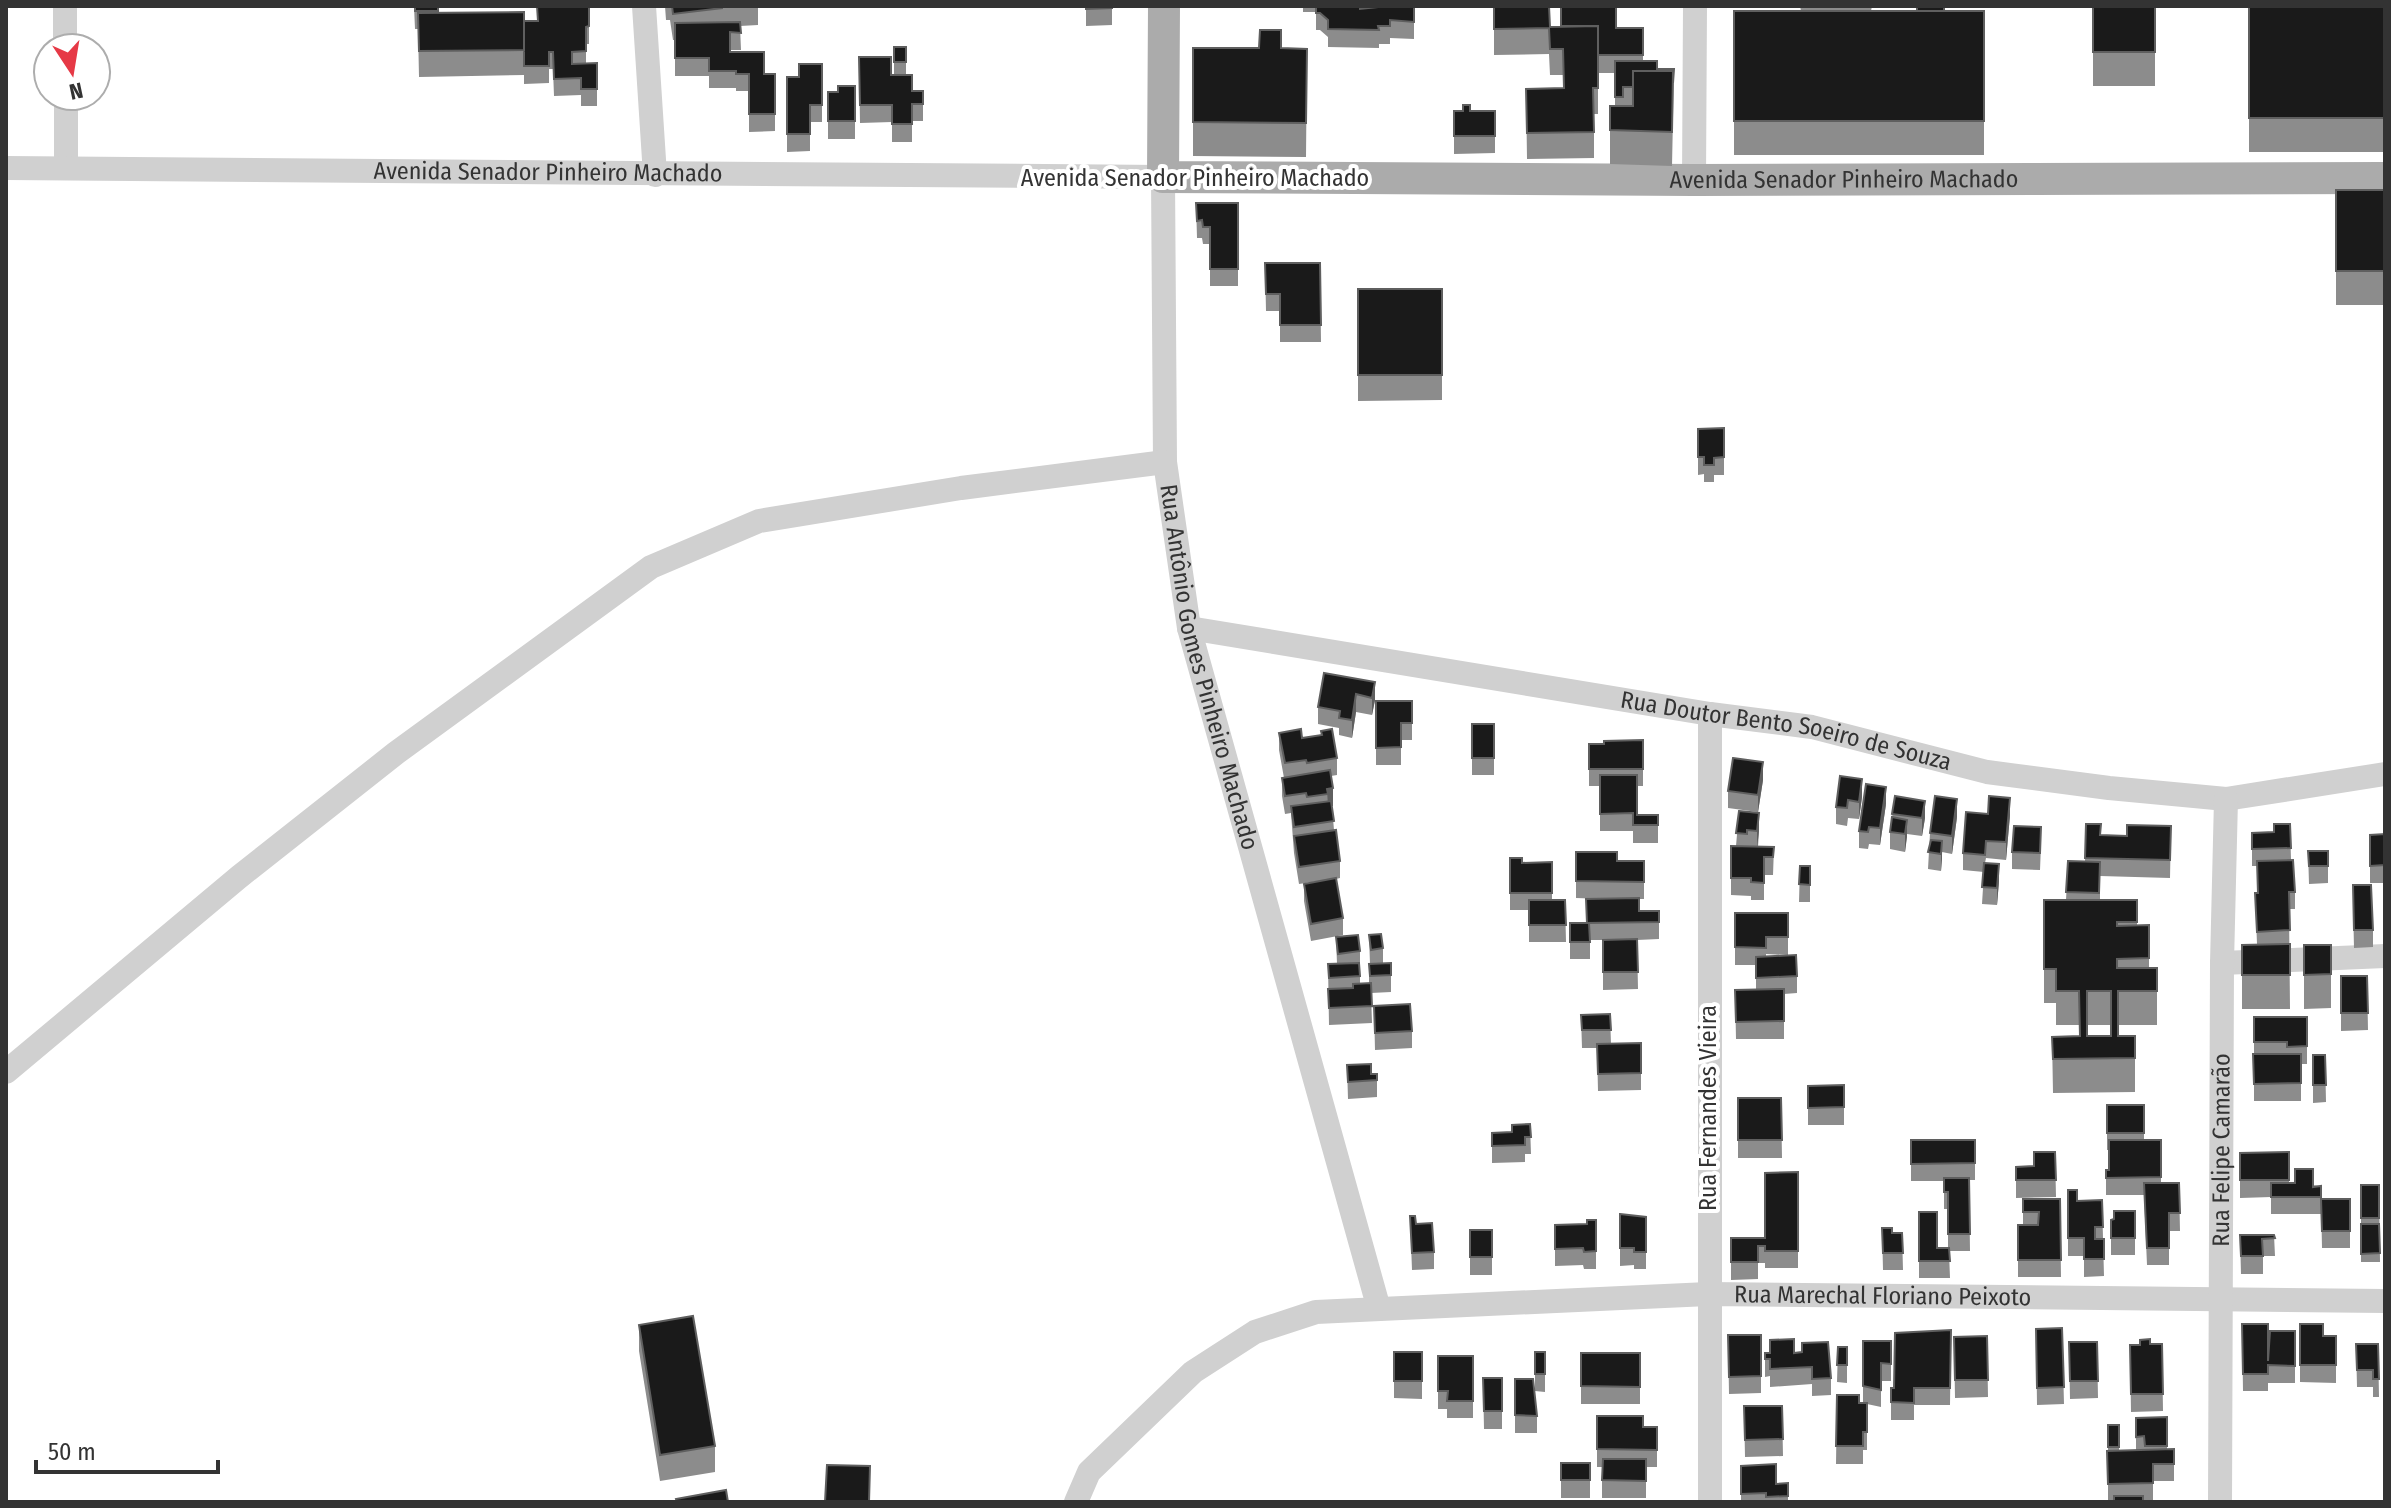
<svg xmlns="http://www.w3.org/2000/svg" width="2391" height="1508" font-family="'Fira Sans Condensed',sans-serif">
  <rect width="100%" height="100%" fill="#fff"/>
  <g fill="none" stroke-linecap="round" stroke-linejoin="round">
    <g stroke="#d0d0d0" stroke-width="24">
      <path d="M65,6V48"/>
      <path d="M644,6L655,175"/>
      <path d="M66,96V168"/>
      <path id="s1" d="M6,168L1163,177L1165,462L1189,628L1379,1309"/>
      <path d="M1694,180L1695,6"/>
      <path id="s2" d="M1189,628L1710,714L1812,727L1987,772L2109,788L2226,799L2385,774"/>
      <path d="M2222,963L2385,956"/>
      <path d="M6,1072L239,877L396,753L651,567L759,521L961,488L1165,462"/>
      <path id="s3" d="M1076,1502L1089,1472L1193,1372L1255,1332L1316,1312L1708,1294L2385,1301"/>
      <path d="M1710,1502V714"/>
      <path id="s4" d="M2220,1502L2222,963L2226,799"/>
    </g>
    <path stroke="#ababab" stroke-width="32" id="s5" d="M1164,6L1163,177L1694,180L2385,178"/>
  </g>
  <path fill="#8c8c8c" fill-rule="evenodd" d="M414,6H438V13L524,21H537L589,6V44H586V63H597V106H581V95L554,96L553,69H549V83L524,84V75L419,77L418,29H415Z
    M665,6H758V25L740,26L741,50H730V52L764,74H775V131L749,132V91H736V88H709V76H675V40H673L670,20H666Z
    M1086,6H1112V25L1086,26Z
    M1303,6H1360V9L1380,6H1414V39L1390,38V44H1379V48L1328,47V37L1320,30H1316V12H1303Z
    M1494,6L1550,27L1643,28V61L1657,69H1674L1672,166L1610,164V106H1615V73H1598V114H1594V158L1527,159L1526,89L1564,88L1563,75H1550L1549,54L1494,55Z
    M1800,6H1872L1871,11H1984V155H1734V11H1801Z
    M2093,6H2155V86H2093Z
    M2249,6H2385V152H2249Z
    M894,47H906V75L912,91H923V121H912V142H892V122L860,123L859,57L891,75H894Z
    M1193,48L1307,49L1306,157L1193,156Z
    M822,64V122H810V151L787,152V77H799Z
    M855,86V139H828V92H838Z
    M1454,111H1495V153L1454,154Z
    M2336,190H2385V305H2336Z
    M1196,203H1238V286H1210V244H1203L1202,238H1197Z
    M1265,263H1320L1321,342H1280V311H1266Z
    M1358,289H1442V400L1358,401Z
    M1724,428V475H1714V482H1704V474L1698,475V429Z
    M1324,673L1375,700L1372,715L1356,712L1352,738L1339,735V728L1318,724V707Z
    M1376,701H1412V740H1401V765H1376Z
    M1472,724H1494V775H1472Z
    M1279,733L1302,738L1337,758V775L1331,776L1333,806H1332L1334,830L1340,861V878L1336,879L1343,918V935L1311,941L1304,901V884L1332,879L1299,884L1294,853L1291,813L1285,814L1282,796V778H1284L1279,750Z
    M1643,740V786H1637V815H1658V843H1633V831H1600V786H1589V744Z
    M1840,776L1862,797L1859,819L1848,818L1847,826L1836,824V807Z
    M1763,780L1758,812L1728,808V791Z
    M1895,796L1925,818L1922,836L1907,834L1905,852L1890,849V832Z
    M1886,804L1880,845L1869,844L1868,849L1859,848V831Z
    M1739,811L1759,831L1758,847H1774L1773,875H1764V900H1751V896L1731,895V846H1736Z
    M2010,815L2006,860L1986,858L1985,863L1999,881L1997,905L1982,904L1984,872L1963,870V853Z
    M1957,817L1952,854L1942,852L1941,871L1928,869L1930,833Z
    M2086,824L2100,835L2127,836L2171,826L2170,878L2100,876V900H2137V925H2149V968H2157V1025H2118V1036H2135V1092L2053,1093L2052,1037L2079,1036V1025H2056V1003H2044V900H2066L2068,861H2085ZM2087,1025H2111V1036H2087Z
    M2290,824L2291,860L2295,892V909H2289L2290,1009H2242V945L2257,944L2255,893H2258L2257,866H2252V833L2274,832Z
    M2385,834V883H2370V835Z
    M2041,845L2040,870L2012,869V852Z
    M2308,851H2328V883L2309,884Z
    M1576,852L1617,861H1644V899H1639V911H1659V939L1637,940L1638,989L1603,990V940H1590V959H1570V923H1586L1605,899L1576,898Z
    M1510,858L1522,863L1552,862V900H1565L1566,942H1529V910H1510Z
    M1800,866H1810V902H1799Z
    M2353,903L2373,930V947L2354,948Z
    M1735,913H1788V955L1766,954V957L1797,976V993L1784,994V1039H1736L1735,990H1756V965H1735Z
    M1369,935L1383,948V963H1391V992L1371,993L1372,1023L1329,1025L1328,964H1337L1336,937L1360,951V983H1369V964H1370Z
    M2304,945H2331V1008L2304,1009Z
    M2341,976H2367L2368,1030L2341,1031Z
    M1374,1006L1412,1031V1048L1375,1050Z
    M1610,1014L1611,1044L1641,1043V1090L1598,1091L1597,1048H1582L1581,1015Z
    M2254,1017H2307V1064H2301V1101H2254Z
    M2313,1055H2325L2326,1102L2313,1103Z
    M1347,1065L1371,1074L1377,1080V1097L1348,1099Z
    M1844,1085V1125H1808V1086Z
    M1738,1098H1781L1782,1158H1738Z
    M2107,1105H2144V1140H2161V1183H2179L2180,1231H2169V1265H2147L2144,1195H2106V1170H2109V1150H2107Z
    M1530,1124L1531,1154H1525V1162L1492,1163V1133L1512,1132Z
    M1911,1140H1975V1180H1969L1970,1251H1949L1950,1278H1919V1212L1937,1248H1948V1209H1944V1181H1911Z
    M2055,1152L2056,1197L2016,1198V1167L2034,1166Z
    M2289,1152V1183L2321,1186V1214H2271V1197L2240,1198V1153Z
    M1798,1172V1268H1765V1263H1758V1279L1731,1280V1238H1765Z
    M2361,1185H2379L2380,1262H2361Z
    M2068,1190L2077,1201L2102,1200L2104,1276L2084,1277V1256H2068Z
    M2023,1199H2060L2061,1277H2018V1225H2023Z
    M2321,1199H2350V1248H2322Z
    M2135,1211V1255H2111V1220Z
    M1620,1214L1646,1217V1269H1634V1265L1620,1266Z
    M1410,1216L1434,1252V1269L1412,1270Z
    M1596,1220V1269H1584L1583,1265L1555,1266V1225L1587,1224Z
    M1882,1228L1892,1233H1902L1903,1270H1883Z
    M1470,1230H1492V1275H1470Z
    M2240,1235H2274L2275,1256H2263V1274H2241Z
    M2242,1324L2268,1361L2295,1331V1383H2268V1391H2243Z
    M2300,1324L2323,1336H2336V1383L2300,1382Z
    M639,1325L715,1446V1472L660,1481L639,1351Z
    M2062,1328L2064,1404L2037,1405L2036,1329Z
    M1951,1330L1950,1405H1914V1420H1891V1388H1894Z
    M1728,1335H1761V1393L1729,1394Z
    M1987,1336L1988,1397L1955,1398L1954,1337Z
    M1863,1341H1891V1381H1881V1407L1867,1404V1450H1863V1464H1836L1837,1395L1859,1403H1863Z
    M2069,1342H2097L2098,1398L2070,1399Z
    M2162,1344L2163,1411L2131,1412L2130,1345Z
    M2356,1344H2378L2379,1397H2373V1387H2357Z
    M1838,1347H1847V1383L1837,1382Z
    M1394,1352H1422V1399L1394,1398Z
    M1535,1352H1545V1392L1535,1391Z
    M1581,1353H1640V1404H1581Z
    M1765,1353H1794L1831,1378V1395L1812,1396V1384L1770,1387V1376L1765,1377Z
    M1438,1356H1473V1418H1447V1409H1438Z
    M1483,1378H1502V1429H1484Z
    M1515,1379L1537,1416V1433H1515Z
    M1744,1406H1782L1783,1456L1745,1457Z
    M1597,1416L1643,1427H1657V1467H1646V1498H1602V1467H1597Z
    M2167,1417V1449H2174V1481H2153V1501H2143V1502H2108V1425H2119V1450H2136V1418Z
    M1561,1463H1590V1498H1561Z
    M1741,1466L1776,1484L1788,1483V1502H1741Z"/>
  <path fill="#5f5f5f" d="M1375,682V700L1372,715V698Z
    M1356,694V712L1352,738V720Z
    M1763,762V780L1758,812V795Z
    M1862,779V797L1859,819V802Z
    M1886,787V804L1880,845V828Z
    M1333,788V806L1328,807L1327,789Z
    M2010,798V815L2006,860V842Z
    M1957,799V817L1952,854V836Z
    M1925,801V818L1922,836V818Z
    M1759,813V831L1757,848V831Z
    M1907,820V837L1905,852V834Z
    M1942,841V859L1941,871V854Z
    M1999,864V881L1997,905V888Z"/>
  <path fill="#1a1a1a" stroke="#5f5f5f" stroke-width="2" fill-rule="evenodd" d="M415,6H438V11H415Z
    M537,6H589V26L586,27V51L572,52V64L597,63V89H581V78L554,79L553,52H549V66H524V21H538Z
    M672,6H722V8L673,14Z
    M1086,6H1112V8L1086,9Z
    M1316,6H1360V9L1388,6H1414V22L1390,20V26H1378L1379,30L1328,29V20L1320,13H1316Z
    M1494,6H1549L1550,27L1598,26V88H1593L1594,132L1527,133L1526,89L1564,88L1563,49H1550L1549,28L1494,29Z
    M1561,6H1616V28H1643V55H1598V26H1561Z
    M1917,6H1944V11H1917Z
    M2093,6H2155V52H2093Z
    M2249,6H2385V118H2249Z
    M1734,11H1984V121H1734Z
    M524,12V50L419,51L418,13Z
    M740,22L741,33L730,32V52H764V74H775V114H749V74H736V71H709V58H675V23Z
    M1260,30H1281V48L1307,49L1306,123L1193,122V48H1259Z
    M894,47H906V62H894Z
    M859,57H891V75H912V91H923V104H912V124H892V105H860Z
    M1615,61H1657V69H1674L1673,83V71H1633V87H1623V97H1615Z
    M799,64H822V105H810V134H787V77H799Z
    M1633,71H1673L1672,132L1610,130V106H1633Z
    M838,86H855V121H828V92H838Z
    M1463,105H1470V111H1495V136H1454V111H1463Z
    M2336,190H2385V271H2336Z
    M1196,203H1238V269H1210V227H1203L1202,220L1197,221Z
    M1265,263H1320L1321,325H1280V294H1266Z
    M1358,289H1442V375H1358Z
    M1724,428V457L1714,458V465H1704V457H1698V429Z
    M1324,673L1375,682L1372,698L1356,694L1352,720L1339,718L1340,711L1318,707Z
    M1376,701H1412V723H1401V747L1376,748Z
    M1472,724H1494V758H1472Z
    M1301,729L1302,738L1322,735L1321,731L1332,729L1337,758L1307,763L1306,760L1285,763L1279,733Z
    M1643,740V769H1589V744H1604V741Z
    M1733,758L1763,762L1758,795L1728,791Z
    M1330,770L1333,788L1327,789L1328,794L1307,797L1306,793L1285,796L1282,778Z
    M1600,775H1637V815H1658V825H1633V813L1600,814Z
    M1840,776L1862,779L1859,802L1848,800L1847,808L1836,807Z
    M1866,784L1886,787L1880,828L1869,827L1868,832L1859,831Z
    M1895,796L1925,801L1922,818L1892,814Z
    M1935,796L1957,799L1952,836L1930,833Z
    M1989,796L2010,798L2006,842L1986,841L1985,855L1963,853L1966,812L1988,814Z
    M1331,801L1334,821L1294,827L1291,806Z
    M1739,811L1759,813L1757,831L1747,830V834L1736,833Z
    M1892,817L1907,820L1905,834L1890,832Z
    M2086,824H2101L2100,835L2127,836V825L2171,826L2170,860L2085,858Z
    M2274,824H2290L2291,848L2252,849V833L2274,832Z
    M2014,826L2041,827L2040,853L2012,852Z
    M1336,830L1340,861L1299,867L1294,836Z
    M2385,834V865L2370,866V835Z
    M1931,840L1942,841L1941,854L1928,852Z
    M1731,846L1774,847L1773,857H1764V883L1751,882V878H1731Z
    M2308,851H2328V866H2309Z
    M1576,852H1617V861H1644V882L1576,881Z
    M1510,858H1522V863L1552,862V893H1510Z
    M2293,860L2295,892H2289L2290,930L2257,932L2255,893H2258L2257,861Z
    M2068,861L2100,862L2099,893L2066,892Z
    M1984,863L1999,864L1997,888L1982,887Z
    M1800,866H1810V885L1799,884Z
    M1336,878L1343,918L1311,924L1304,884Z
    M2353,885H2371L2373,930H2354Z
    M1639,898V911H1659V922L1587,923L1586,899Z
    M1529,900H1565L1566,925H1529Z
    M2044,900H2137V922H2117V926L2149,925V958L2117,959V968H2157V991H2118V1036H2135V1058L2053,1059L2052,1037L2080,1036L2079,991H2056V969H2044ZM2087,991H2111V1036H2087Z
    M1735,913H1788V937H1766V948L1735,947Z
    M1570,923H1589L1590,942H1570Z
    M1381,934L1383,948L1371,950L1369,935Z
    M1358,935L1360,951L1338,954L1336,937Z
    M1637,939L1638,972H1603V940Z
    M2290,944V975H2242V945Z
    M2304,945H2331V974L2304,975Z
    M1796,955L1797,976L1756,978V957Z
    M1359,963L1360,976L1329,978L1328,964Z
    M1391,963V975L1370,976L1369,964Z
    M2341,976H2367L2368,1013H2341Z
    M1371,983L1372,1006L1329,1008L1328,989L1353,988V984Z
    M1784,989V1021L1736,1022L1735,990Z
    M1410,1004L1412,1031L1375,1033L1374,1006Z
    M1610,1014L1611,1030H1582L1581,1015Z
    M2254,1017H2307V1046L2287,1047V1042H2254Z
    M1641,1043V1073L1598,1074L1597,1044Z
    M2253,1054H2301V1083L2254,1084Z
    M2313,1055H2325L2326,1085H2313Z
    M1371,1064V1074H1377V1080L1348,1082L1347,1065Z
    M1844,1085V1107L1808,1108V1086Z
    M1738,1098H1781L1782,1140H1738Z
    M2107,1105H2144V1133H2107Z
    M1530,1124L1531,1137H1525V1145L1492,1146V1133L1512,1132V1125Z
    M1911,1140H1975V1163L1911,1164Z
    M2109,1140H2161V1177L2106,1178V1170H2109Z
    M2034,1152H2055L2056,1180H2016V1167L2034,1166Z
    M2289,1152V1180H2240V1153Z
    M2295,1169H2313V1187L2321,1186V1197H2271V1183H2295Z
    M1798,1172V1251H1765V1246H1758V1262H1731V1238H1765V1173Z
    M1944,1178H1969L1970,1234H1948V1192H1944Z
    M2144,1183H2179L2180,1213H2169V1248H2147Z
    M2361,1185H2379V1218H2361Z
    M2068,1190H2077V1201L2102,1200L2103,1227H2095V1239H2104V1259H2084V1238H2068Z
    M2023,1199H2060L2061,1260H2018V1225H2038L2039,1212H2023Z
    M2321,1199H2350V1231H2322Z
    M2114,1211H2135V1238H2111V1220L2114,1219Z
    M1919,1212H1937V1248H1949L1950,1261H1919Z
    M1620,1214L1646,1217V1252H1634V1248H1620Z
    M1410,1216H1415L1416,1224L1432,1223L1434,1252L1412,1253Z
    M1587,1220H1596V1251L1584,1252L1583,1248L1555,1249V1225L1587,1224Z
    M2361,1224H2379L2380,1253L2361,1254Z
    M1882,1228H1892V1233H1902L1903,1253H1883Z
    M1470,1230H1492V1257H1470Z
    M2240,1235H2274L2275,1238L2262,1239L2263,1256H2241Z
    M693,1316L715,1446L660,1455L639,1325Z
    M2242,1324H2268V1361L2270,1331H2295V1366L2268,1365V1374H2243Z
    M2300,1324H2323V1336H2336V1365H2300Z
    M2062,1328L2064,1387L2037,1388L2036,1329Z
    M1951,1330L1950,1388H1914V1403L1891,1402V1388H1894L1895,1333Z
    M1728,1335H1761V1376L1729,1377Z
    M1987,1336L1988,1380H1955L1954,1337Z
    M1794,1339V1353L1802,1352V1343L1828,1342L1831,1378L1812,1379V1367L1770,1369V1359H1765V1353H1770V1340Z
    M2150,1339V1344H2162L2163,1394H2131L2130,1345H2140V1340Z
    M1863,1341H1891V1364L1881,1363V1390L1863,1386Z
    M2069,1342H2097L2098,1381H2070Z
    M2356,1344H2378L2379,1379H2373V1370H2357Z
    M1838,1347H1847V1365H1837Z
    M1394,1352H1422V1381H1394Z
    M1535,1352H1545V1374H1535Z
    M1581,1353H1640V1387L1581,1386Z
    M1438,1356H1473V1401H1447L1448,1391H1438Z
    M1483,1378H1502V1411H1484Z
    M1515,1379H1533L1537,1416L1515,1415Z
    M1837,1395H1859V1403H1867V1432H1863V1446H1836Z
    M1744,1406H1782L1783,1439L1745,1440Z
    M1597,1416H1643V1427H1657V1450L1597,1449Z
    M2167,1417V1446H2145L2144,1436L2136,1437V1418Z
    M2108,1425H2119V1447H2108Z
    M2174,1449V1464H2153V1483L2108,1484L2107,1451Z
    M1603,1459H1646V1481L1602,1480Z
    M1561,1463H1590V1480H1561Z
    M1776,1464V1484L1788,1483V1496L1766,1497V1493L1741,1494V1466Z
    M827,1465L870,1466L869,1502H825Z
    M726,1490L728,1502H677L676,1499Z
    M2114,1496H2143V1502H2114Z"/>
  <g text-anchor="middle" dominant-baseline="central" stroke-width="8" stroke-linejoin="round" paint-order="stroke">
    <g font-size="24" fill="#333" stroke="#fff">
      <text stroke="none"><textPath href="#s1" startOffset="542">Avenida Senador Pinheiro Machado</textPath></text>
      <text x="1195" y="178">Avenida Senador Pinheiro Machado</text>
      <text stroke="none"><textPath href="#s5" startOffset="852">Avenida Senador Pinheiro Machado</textPath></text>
      <text stroke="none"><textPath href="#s1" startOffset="1652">Rua Antônio Gomes Pinheiro Machado</textPath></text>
      <text stroke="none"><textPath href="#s2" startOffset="606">Rua Doutor Bento Soeiro de Souza</textPath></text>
      <text transform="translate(1708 1108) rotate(-90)">Rua Fernandes Vieira</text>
      <text stroke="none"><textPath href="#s4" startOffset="352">Rua Felipe Camarão</textPath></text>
      <text stroke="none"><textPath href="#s3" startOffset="882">Rua Marechal Floriano Peixoto</textPath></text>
    </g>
  </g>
  <rect width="2391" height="1508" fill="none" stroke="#333333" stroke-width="16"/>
  <g transform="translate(72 72) rotate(168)"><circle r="38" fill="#ffffff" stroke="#adadad" stroke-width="2"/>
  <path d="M0-6L14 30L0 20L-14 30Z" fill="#e63946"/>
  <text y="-12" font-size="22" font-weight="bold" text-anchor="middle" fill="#333333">N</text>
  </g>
  <path d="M36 1460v12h182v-12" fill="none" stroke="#333333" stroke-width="4"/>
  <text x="48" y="1460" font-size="24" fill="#333333" stroke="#ffffff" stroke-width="6" paint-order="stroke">50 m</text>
</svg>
